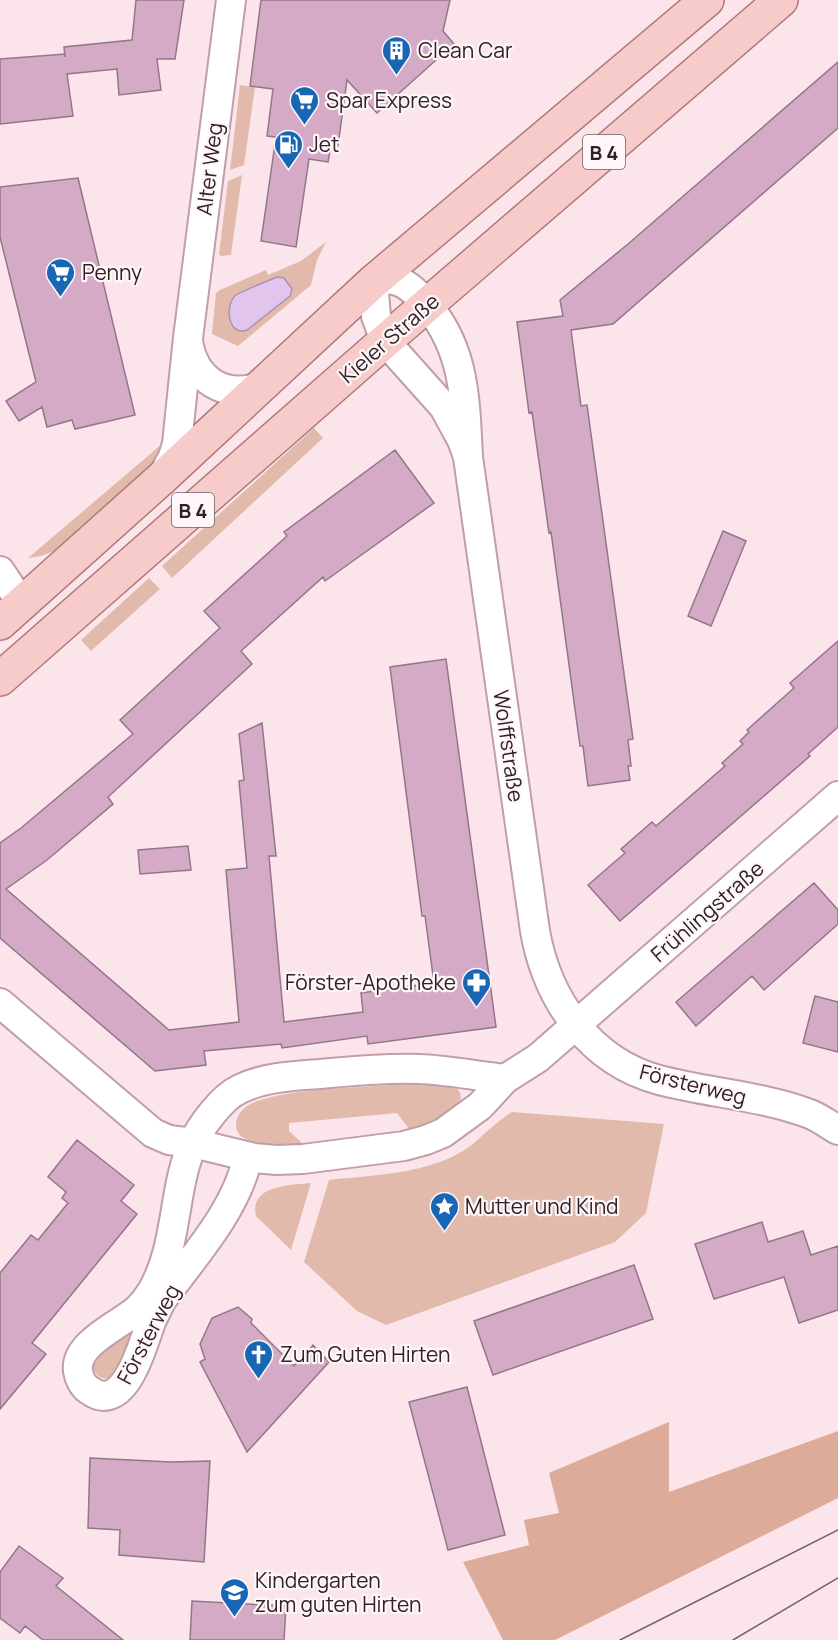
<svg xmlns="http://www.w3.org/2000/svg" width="838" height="1640" font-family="Manrope,sans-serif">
  <rect width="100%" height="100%" fill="#fbe5eb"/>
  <path fill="#e1baab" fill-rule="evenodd" d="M240,85L255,87L244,165L230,170Z
    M242,175L231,255L221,256L219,254L228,181Z
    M326,242L317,260L311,285L238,346L212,334L216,293L220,290L266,270L268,275L301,261ZM277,277L284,278L292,289L247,330L235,296Z
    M314,428L323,438L172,578L162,566Z
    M162,444L158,458L148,470L54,551L41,556L28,558Z
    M149,578L160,589L91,651L81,640Z
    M440,1082C448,1084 456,1085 460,1093C467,1113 425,1126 412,1133L397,1113L289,1123V1131L304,1145C288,1146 227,1149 237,1119C240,1109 249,1104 257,1101C285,1092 315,1090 344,1088C376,1086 408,1084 440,1082Z
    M512,1112L664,1124L646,1213L615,1242L386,1325L357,1311L304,1262L329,1180C374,1175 431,1174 469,1147C484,1135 496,1122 512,1112Z
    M311,1183L291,1250L256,1216C249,1185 291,1185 311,1183Z
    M131,1331L133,1342L112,1378C105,1379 99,1379 95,1372C86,1357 119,1336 131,1331Z"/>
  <path fill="#dcab99" d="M669,1422V1492L838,1431V1498L555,1640H503L463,1562L529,1545L524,1520L559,1513L549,1473Z"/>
  <path fill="#e2c5ed" stroke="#ac94b1" stroke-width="1.5" d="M277,277L284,278L292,289L290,296L247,330C228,337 224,305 236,295C242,291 268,281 277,277Z"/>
  <path fill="#d5aac7" stroke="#927789" stroke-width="1.5" d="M136,0H184L175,59H157L161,90L119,95L117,69L67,74L73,116L0,124V59L65,54V57L64,47L132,40Z
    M261,0H450L443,31L454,44L377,113L347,80L338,146L331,145L328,162L309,159L296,247L261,241L276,137L267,136L273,89L250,86Z
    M838,62V128L613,324L571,330L581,406L587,405L633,739L628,740L631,766H628L630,780L588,786L583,746H580L551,532L549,533L532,412L529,413L517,322L563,316L560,300L628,244Z
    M78,178L135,415L75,429L72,420L47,427L42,407L19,421L6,401L36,382L0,237V187Z
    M395,450L434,503L325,581L323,577L241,651L252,664L108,797L113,804L47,860L6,889L169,1030L239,1022L226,870L247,868L239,781L244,780L239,734L262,723L276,856H269L284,1022L363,1012L361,993L434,983L425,916H422L390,667L446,659L496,1027L368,1044L367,1036L282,1048L281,1044L204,1051L206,1065L155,1071L0,938V843L21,828L133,734L120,720L220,628L204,611L287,536L284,532Z
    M723,531L746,541L711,626L688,616Z
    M838,641V727L808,754L810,756L620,921L588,885L625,853L621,849L652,822L656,826L725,766L722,763L743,744L740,741L749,732L747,730L794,688L790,683Z
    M188,846L191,870L140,874L138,850Z
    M814,883L838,910V924L764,990L752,976L696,1026L676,1002Z
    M815,996L838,1002V1052L803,1043Z
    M77,1140L134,1185L121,1201L137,1214L32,1343L46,1354L0,1409V1273L31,1235L38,1240L68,1203L62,1198L66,1192L48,1177Z
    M762,1222L768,1242L803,1231L811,1255L838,1246V1310L799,1323L784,1277L714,1299L695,1244Z
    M634,1265L653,1319L493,1375L474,1321Z
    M238,1307L252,1319L251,1323L294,1366L313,1345L329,1362L247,1452L200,1362L205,1359L200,1344L212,1318Z
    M467,1387L505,1535L448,1550L409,1402Z
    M90,1458L171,1462L210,1461L204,1562L119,1555L120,1530L88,1528Z
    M19,1546L63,1578L56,1586L123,1640H43L25,1626L20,1633L0,1618V1572Z
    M192,1601L286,1606L284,1640H190Z"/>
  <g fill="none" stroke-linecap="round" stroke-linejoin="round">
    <defs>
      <path id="street" d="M188,341C194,380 224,400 262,386
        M468,457L462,440L444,407L385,341L376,316L373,282C394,275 407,283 421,298C465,345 465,396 468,457L535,931C547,999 589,1061 659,1080C709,1093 762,1096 810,1114C820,1118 829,1125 838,1130
        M162,477L173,457L177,444L188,338L231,0
        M0,571L22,604
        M0,1003L153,1133L169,1140L193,1143L254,1158L276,1160L303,1159L404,1146L426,1140L443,1133L480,1106L505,1079L538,1058L838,796
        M248,1157C236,1211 193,1257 161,1301C158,1308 154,1315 151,1322C143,1343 125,1417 89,1390C83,1386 79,1378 78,1371C74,1343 122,1324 138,1309C143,1304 149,1296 152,1291C179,1244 172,1190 193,1143C201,1126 222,1097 240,1089C264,1077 293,1076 320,1074C352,1071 386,1068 419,1069C447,1070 476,1076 505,1079"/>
      <path id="primary" d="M0,623L162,478L373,282L707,0
        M0,679L385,341L781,0"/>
    </defs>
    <use href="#street" stroke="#c19ea8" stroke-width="32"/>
    <use href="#primary" stroke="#af7a7a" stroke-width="36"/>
    <use href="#street" stroke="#fff" stroke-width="28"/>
    <use href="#primary" stroke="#f8cbcb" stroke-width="33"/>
    <path stroke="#726267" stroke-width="1.5" d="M620,1640L838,1530
      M733,1640L838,1578"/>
  </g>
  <defs>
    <symbol id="building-pin" viewBox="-11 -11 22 30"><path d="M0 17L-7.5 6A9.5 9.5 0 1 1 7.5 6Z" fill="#1966b5" stroke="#fef6f8"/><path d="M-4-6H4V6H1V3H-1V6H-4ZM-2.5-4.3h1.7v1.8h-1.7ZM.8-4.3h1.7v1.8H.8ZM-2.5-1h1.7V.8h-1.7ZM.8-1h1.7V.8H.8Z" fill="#fff"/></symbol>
    <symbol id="supermarket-pin" viewBox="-11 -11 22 30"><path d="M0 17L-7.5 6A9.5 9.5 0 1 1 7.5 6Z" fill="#1966b5" stroke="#fef6f8"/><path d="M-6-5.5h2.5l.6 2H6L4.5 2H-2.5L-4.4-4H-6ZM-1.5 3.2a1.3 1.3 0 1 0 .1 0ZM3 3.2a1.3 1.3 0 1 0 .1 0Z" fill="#fff"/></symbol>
    <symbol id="fuel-pin" viewBox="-11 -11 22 30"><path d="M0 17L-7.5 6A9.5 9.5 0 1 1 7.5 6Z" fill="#1966b5" stroke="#fef6f8"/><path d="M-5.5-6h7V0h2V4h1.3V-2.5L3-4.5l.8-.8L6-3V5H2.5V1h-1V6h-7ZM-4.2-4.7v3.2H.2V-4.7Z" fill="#fff"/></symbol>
    <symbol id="pharmacy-pin" viewBox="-11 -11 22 30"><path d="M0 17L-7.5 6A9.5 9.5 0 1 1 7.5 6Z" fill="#1966b5" stroke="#fef6f8"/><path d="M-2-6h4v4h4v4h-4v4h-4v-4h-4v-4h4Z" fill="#fff"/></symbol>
    <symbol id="sight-pin" viewBox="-11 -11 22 30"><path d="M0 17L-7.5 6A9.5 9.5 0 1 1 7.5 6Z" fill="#1966b5" stroke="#fef6f8"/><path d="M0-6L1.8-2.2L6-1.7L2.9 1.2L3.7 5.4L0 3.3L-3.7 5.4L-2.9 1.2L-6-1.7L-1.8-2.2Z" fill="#fff"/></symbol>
    <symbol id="church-pin" viewBox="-11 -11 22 30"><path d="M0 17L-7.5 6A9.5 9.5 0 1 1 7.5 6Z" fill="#1966b5" stroke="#fef6f8"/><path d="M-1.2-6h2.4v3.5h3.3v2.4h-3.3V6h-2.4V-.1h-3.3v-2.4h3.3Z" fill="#fff"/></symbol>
    <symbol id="school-pin" viewBox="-11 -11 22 30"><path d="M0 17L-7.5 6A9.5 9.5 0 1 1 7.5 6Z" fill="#1966b5" stroke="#fef6f8"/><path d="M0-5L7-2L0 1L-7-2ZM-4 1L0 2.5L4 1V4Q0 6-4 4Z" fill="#fff"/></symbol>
  </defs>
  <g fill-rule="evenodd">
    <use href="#building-pin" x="380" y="34" width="33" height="45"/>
    <use href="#supermarket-pin" x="288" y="84" width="33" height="45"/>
    <use href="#fuel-pin" x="272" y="128" width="33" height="45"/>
    <use href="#supermarket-pin" x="44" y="256" width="33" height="45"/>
    <use href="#pharmacy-pin" x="460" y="966" width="33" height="45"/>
    <use href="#sight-pin" x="428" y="1190" width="33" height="45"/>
    <use href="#church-pin" x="242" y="1338" width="33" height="45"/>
    <use href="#school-pin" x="218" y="1576" width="33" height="45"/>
  </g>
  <g text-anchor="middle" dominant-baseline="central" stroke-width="4.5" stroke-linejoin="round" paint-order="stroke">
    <g fill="#fef6f8" stroke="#6d6265" stroke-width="1.5">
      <rect x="583" y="135" width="42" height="34" rx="4.5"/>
      <rect x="172" y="493" width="42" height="34" rx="4.5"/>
    </g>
    <g font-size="20" font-weight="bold" fill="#2f2226">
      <text x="604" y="152">B 4</text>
      <text x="193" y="510">B 4</text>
    </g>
    <g font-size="21" fill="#2f2226" stroke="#fef6f8" text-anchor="start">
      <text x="418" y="50">Clean Car</text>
      <text x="326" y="100">Spar Express</text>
      <text x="309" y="144">Jet</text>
      <text x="82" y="272">Penny</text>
      <text x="456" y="982" text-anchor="end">Förster-Apotheke</text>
      <text x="465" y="1206">Mutter und Kind</text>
      <text x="280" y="1354">Zum Guten Hirten</text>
      <text x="255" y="1580">Kindergarten<tspan x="255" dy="24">zum guten Hirten</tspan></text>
    </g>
    <g font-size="21" fill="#2f2226" stroke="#fef6f8">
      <text transform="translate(209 169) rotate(-83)">Alter Weg</text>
      <text transform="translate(389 338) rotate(-41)">Kieler Straße</text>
      <text transform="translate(509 746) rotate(82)">Wolffstraße</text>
      <text transform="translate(707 911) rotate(-41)">Frühlingstraße</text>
      <text transform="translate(693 1084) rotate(14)">Försterweg</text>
      <text transform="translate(148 1334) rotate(-62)">Försterweg</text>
    </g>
  </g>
</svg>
